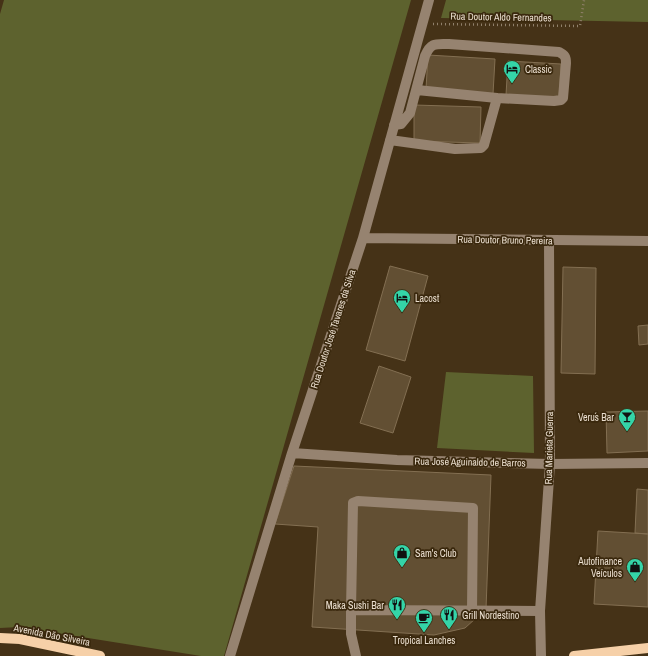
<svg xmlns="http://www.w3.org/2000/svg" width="648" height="656" font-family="'Archivo Narrow',sans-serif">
  <rect width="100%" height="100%" fill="#453217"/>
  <path fill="#5d622e" d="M4,0H411L224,656H201L19,627L0,628V14Z
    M446,0H648V22L441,18Z
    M446,372L533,376L534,453L437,448Z"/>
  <path fill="#624f33" stroke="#836f52" d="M428,55L495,59L493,94L426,89Z
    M508,61L561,64L559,98L506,95Z
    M414,105L481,107L480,143L414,141Z
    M390,266L428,276L405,361L366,350Z
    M563,267L596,268L595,374L561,373Z
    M648,325V344L639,345L638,326Z
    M379,366L411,377L393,433L360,423Z
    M648,411V451L607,453L606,412Z
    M294,466L491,475L486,609L465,628L434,635L312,627L318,527L275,524Z
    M637,489L648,490V534L635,533Z
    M598,531L648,534V607L594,604Z"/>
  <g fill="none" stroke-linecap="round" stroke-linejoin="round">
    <path stroke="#90806b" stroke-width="2.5" stroke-dasharray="1 3" stroke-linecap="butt" d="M433,24L580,26L584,0"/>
    <path stroke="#968370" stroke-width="10" d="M417,90L497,98
      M390,140L455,149L481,148L484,145L497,98L554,101L561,100L563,98L566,63C566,57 565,55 559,52L449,44C436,44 431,42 425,56L410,113L401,124L394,125
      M363,238L648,241
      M292,453L397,460L550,464L648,463
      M351,610V634L356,656
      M472,611L473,508L358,501L353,503L351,610L540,611
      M230,656L292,453L363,238L429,0
      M541,656L540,611L550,464L549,240"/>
    <path stroke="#f6d0a8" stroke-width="10" d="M0,638L20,639L100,656
      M574,656L648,648"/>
  </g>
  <defs>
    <symbol id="hotel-pin" viewBox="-11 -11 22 30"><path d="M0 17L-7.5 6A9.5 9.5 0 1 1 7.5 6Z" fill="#34d4a8" stroke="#3a280d"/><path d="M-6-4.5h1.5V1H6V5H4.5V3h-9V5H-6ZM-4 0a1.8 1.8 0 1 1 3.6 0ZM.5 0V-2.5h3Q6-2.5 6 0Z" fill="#111"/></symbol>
    <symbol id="bar-pin" viewBox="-11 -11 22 30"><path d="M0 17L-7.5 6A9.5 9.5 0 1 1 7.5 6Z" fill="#34d4a8" stroke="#3a280d"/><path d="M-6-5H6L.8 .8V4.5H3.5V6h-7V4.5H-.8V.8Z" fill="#111"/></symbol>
    <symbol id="shop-pin" viewBox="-11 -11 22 30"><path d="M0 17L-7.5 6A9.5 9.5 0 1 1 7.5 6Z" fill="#34d4a8" stroke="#3a280d"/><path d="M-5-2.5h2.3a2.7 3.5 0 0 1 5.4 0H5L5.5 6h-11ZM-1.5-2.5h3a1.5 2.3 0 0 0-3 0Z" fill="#111"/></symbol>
    <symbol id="restaurant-pin" viewBox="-11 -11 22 30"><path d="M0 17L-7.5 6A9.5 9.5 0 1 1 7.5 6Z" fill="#34d4a8" stroke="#3a280d"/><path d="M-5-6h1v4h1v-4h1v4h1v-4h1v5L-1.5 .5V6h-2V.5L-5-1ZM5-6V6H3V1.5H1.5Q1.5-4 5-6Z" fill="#111"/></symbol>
    <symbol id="cafe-pin" viewBox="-11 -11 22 30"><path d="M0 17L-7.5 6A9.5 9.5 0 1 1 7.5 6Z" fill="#34d4a8" stroke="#3a280d"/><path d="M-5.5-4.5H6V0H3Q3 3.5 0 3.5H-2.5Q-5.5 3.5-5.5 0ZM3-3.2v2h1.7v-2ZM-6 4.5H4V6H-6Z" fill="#111"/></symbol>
  </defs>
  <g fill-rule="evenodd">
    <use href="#hotel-pin" x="502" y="59" width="20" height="27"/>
    <use href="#hotel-pin" x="392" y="288" width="20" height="27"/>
    <use href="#bar-pin" x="617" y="407" width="20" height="27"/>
    <use href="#shop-pin" x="392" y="543" width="20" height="27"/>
    <use href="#shop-pin" x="625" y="557" width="20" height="27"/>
    <use href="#restaurant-pin" x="387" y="595" width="20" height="27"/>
    <use href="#restaurant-pin" x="439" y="605" width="20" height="27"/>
    <use href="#cafe-pin" x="414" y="608" width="20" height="27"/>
  </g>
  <g text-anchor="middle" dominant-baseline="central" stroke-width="3.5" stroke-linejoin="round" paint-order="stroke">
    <g font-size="10" fill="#eadecf" stroke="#3a280d">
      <text transform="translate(501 17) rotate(1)">Rua Doutor Aldo Fernandes</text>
      <text transform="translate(505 240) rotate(1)">Rua Doutor Bruno Pereira</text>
      <text transform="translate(333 329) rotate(-72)">Rua Doutor José Tavares da Silva</text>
      <text transform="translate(549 448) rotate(-89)">Rua Marieta Guerra</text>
      <text transform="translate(470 462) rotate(1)">Rua José Aguinaldo de Barros</text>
      <text transform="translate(52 635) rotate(11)">Avenida Dão Silveira</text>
    </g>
    <g font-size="10" fill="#eadecf" stroke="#3a280d" text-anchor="start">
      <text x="525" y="69">Classic</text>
      <text x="415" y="298">Lacost</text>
      <text x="614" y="417" text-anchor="end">Veru´s Bar</text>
      <text x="415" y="553">Sam's Club</text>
      <text x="622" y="561" text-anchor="end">Autofinance<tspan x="622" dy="12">Veículos</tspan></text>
      <text x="384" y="605" text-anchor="end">Maka Sushi Bar</text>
      <text x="462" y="615">Grill Nordestino</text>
      <text x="424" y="640" text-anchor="middle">Tropical Lanches</text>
    </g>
  </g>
</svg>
